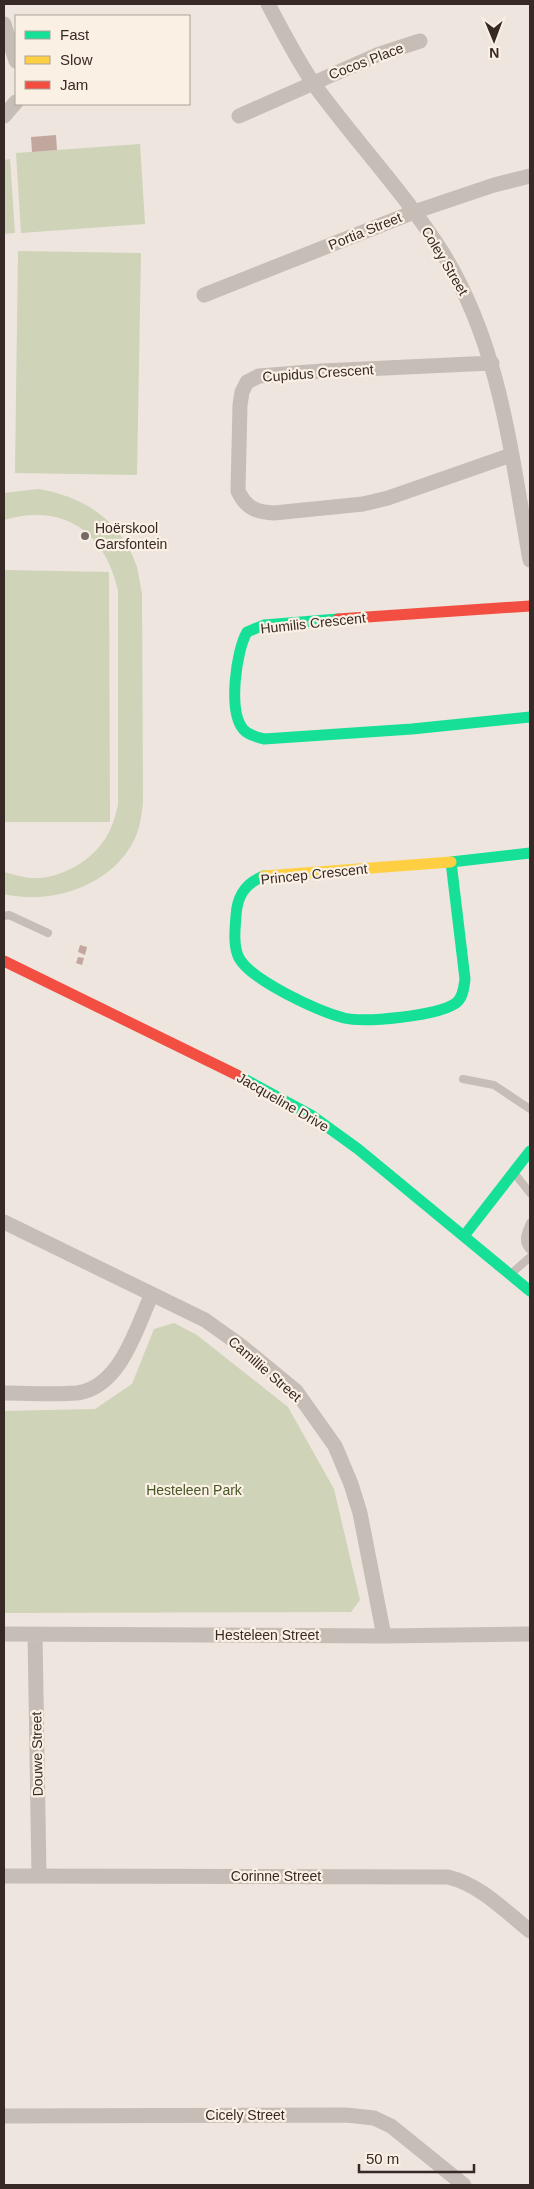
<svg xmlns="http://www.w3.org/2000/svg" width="534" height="2189" font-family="Helvetica,sans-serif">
  <rect width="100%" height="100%" fill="#ede5de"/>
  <path fill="#cfd3b7" d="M140,144L145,224L21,233L16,153Z
    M10,159L15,233L4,234V160Z
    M18,251L141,253L137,475L15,473Z
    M38,489C83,496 122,521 137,567C139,575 140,585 142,594L143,803C141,817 140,831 132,844C108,887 50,905 4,894V872C12,874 22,877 30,878C63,880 98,858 111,828C114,821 116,813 118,805V591C105,531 63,503 4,520V493Z
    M4,570L109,572L110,822H4Z
    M174,1323L197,1335L288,1407L334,1489L360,1600L351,1612L4,1613V1411L95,1409L132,1384L154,1329Z"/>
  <path fill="#c2a79e" d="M56,135L57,150L32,152L31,137Z
    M80,945L87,947L85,955L78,952Z
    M78,957L84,958L82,965L76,963Z"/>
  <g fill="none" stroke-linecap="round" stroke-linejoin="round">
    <path stroke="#c6bdb7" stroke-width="8" d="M4,916L9,915L48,933
      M463,1079L494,1085L530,1109
      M515,1174L530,1193
      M530,1223C526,1233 521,1241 530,1250
      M512,1273L530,1257"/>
    <path stroke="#c6bdb7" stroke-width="15" d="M268,4C282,30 296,58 313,83C355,141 406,194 444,255C501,349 511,454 530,560
      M4,24L16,61
      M4,116L16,102
      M239,116L377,55L420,41
      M204,295L414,212L494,185L530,176
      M492,363L322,371L259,376L247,382L242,392L240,405L238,491C246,508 256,512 274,513L363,504L388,498L511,455
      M4,1222L205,1320L240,1345L296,1391L335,1446L351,1484L360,1513L384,1636
      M4,1393C28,1393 53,1395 77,1393C121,1387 136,1328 152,1294
      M4,1634L384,1636L530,1634
      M35,1634L39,1875
      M4,1876L448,1877C481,1885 505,1911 530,1931
      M4,2116L346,2115L374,2118L391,2126L464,2185"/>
    <path stroke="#16e098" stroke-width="11" d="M338,619L264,625L247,632C236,651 228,711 243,729C248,735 257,737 264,739L412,729L530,717
      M264,876C245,883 237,896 236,916C235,929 233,946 239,958C252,981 318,1011 344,1018C365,1023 438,1016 456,1003C463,998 464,987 465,979L451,862L530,853
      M237,1075L311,1115L358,1149L530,1291
      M464,1236L530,1151"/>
    <path stroke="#ffcf43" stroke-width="11" d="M264,876L451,862"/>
    <path stroke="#f24e42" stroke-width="11" d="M338,619L530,606
      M4,961L237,1075"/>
  </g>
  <circle fill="#776b66" stroke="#fbf0e4" stroke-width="2" cx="85" cy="536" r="5"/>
  <g text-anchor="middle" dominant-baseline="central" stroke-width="4.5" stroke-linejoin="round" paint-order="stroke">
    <g font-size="14" fill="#372a26" stroke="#fbf0e4">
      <text transform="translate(366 61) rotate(-21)">Cocos Place</text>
      <text transform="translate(365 231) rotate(-22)">Portia Street</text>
      <text transform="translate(445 261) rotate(59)">Coley Street</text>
      <text transform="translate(318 373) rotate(-4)">Cupidus Crescent</text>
      <text transform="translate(313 623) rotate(-6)">Humilis Crescent</text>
      <text transform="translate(314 874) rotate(-6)">Princep Crescent</text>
      <text transform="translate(283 1102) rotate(30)">Jacqueline Drive</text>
      <text transform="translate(265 1369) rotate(41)">Camillie Street</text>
      <text x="267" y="1635">Hesteleen Street</text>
      <text transform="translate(37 1754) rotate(-91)">Douwe Street</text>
      <text x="276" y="1876">Corinne Street</text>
      <text x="245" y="2115">Cicely Street</text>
    </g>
    <g font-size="14" fill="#372a26" stroke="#fbf0e4" text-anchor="start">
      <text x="95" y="528">Hoërskool<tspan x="95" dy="16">Garsfontein</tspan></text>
    </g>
    <g font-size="14" fill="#485727" stroke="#fbf0e4">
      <text x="194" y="1490">Hesteleen Park</text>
    </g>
  </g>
  <rect width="534" height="2189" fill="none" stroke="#372a26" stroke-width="10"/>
  <rect x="15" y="15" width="175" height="90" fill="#fbf0e4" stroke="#ada198"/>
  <rect x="25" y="31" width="25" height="8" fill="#16e098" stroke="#ada198"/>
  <text x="60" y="40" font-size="15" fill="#372a26">Fast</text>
  <rect x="25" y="56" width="25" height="8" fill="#ffcf43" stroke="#ada198"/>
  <text x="60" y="65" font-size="15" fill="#372a26">Slow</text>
  <rect x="25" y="81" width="25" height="8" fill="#f24e42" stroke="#ada198"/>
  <text x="60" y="90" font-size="15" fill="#372a26">Jam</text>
  <g transform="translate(494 40) rotate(179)" stroke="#fbf0e4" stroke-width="4" paint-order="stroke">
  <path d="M0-4L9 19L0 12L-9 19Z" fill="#372a26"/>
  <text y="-8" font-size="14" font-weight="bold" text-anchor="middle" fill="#372a26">N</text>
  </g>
  <path d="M359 2164v8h115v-8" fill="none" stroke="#372a26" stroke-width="2.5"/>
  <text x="366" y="2164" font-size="15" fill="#372a26" stroke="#fbf0e4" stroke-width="4" paint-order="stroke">50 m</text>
</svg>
